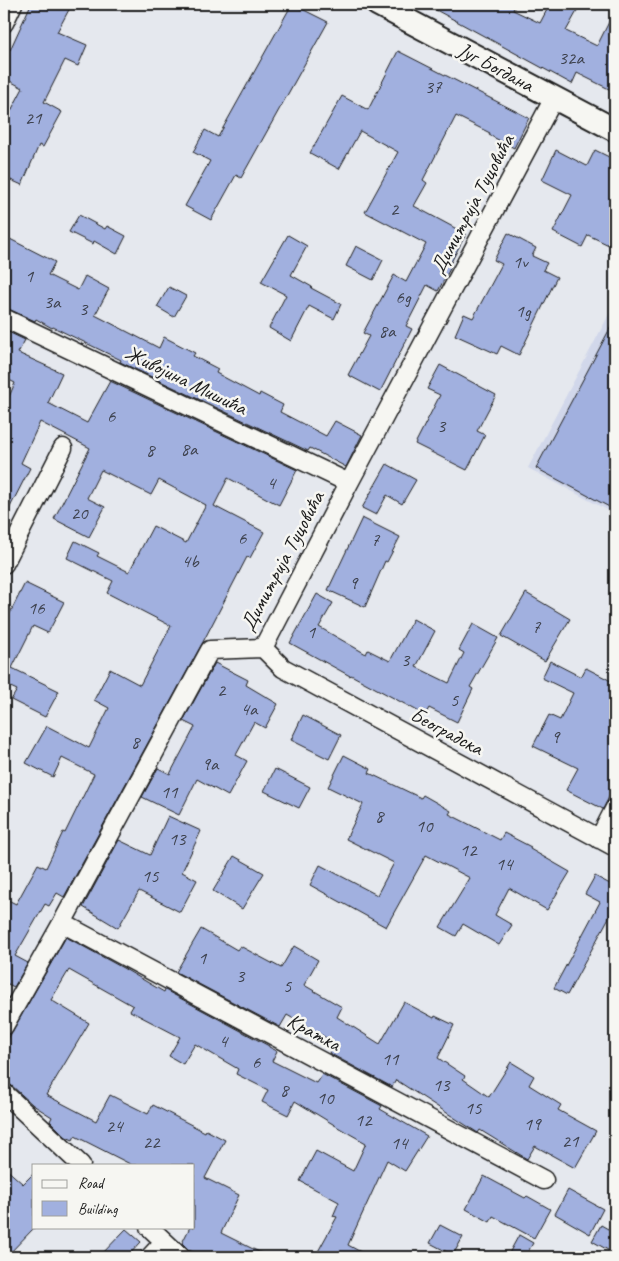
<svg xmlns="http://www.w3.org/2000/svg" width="619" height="1261" font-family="Caveat,sans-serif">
  <rect width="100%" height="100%" fill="#e5e8ee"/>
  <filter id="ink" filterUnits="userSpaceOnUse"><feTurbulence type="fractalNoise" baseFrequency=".02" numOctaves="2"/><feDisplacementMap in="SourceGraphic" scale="10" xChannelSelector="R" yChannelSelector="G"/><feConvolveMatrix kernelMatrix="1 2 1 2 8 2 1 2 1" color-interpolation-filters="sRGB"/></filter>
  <g filter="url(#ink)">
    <path fill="#d1d7ea" d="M615,303V514L528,468Z"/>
    <path fill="#a1b0df" stroke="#1c1c1c" d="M31,4H72L57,32L87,45L78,66L65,60L44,102L62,112L43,147L39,145L22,185L4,177V124L23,88L4,78V46L10,50Z
      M292,4L328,22L241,178L236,175L211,220L185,206L210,161L193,152L205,130L218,137Z
      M425,4H516L513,10L540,23L550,4H581L566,31L597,46L615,10V92L577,73L572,84Z
      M398,51L529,118L514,148L489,135L490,133L456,116L423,180L427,183L414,206L466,234L450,264L452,265L438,291L427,285L406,326L412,329L380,392L348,375L369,336L363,333L394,275L406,282L426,244L365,212L398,152L360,131L339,169L310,153L342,96L368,110Z
      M556,150L587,166L595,150L615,160V248L588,235L582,247L553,232L572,195L542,180Z
      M79,215L105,229L107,226L126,236L117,254L94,241L93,244L69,232Z
      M508,233L536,248L532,256L547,263L543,270L557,277L519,355L501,346L497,354L455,335L464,314L473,318L502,264L494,260Z
      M288,235L307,246L291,275L312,287L311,288L341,304L334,319L309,306L291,341L269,328L286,295L261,282Z
      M4,236L55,262L48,275L78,290L85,276L109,289L95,315L159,348L164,337L195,353L193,356L218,369L216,373L259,396L260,393L283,405L280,412L326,436L335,421L362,435L346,467L310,448L308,451L120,362L121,360L53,327L52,328L36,319L35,321L4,307Z
      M356,246L383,260L373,280L346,266Z
      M169,287L186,296L174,317L157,307Z
      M615,319V510L536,468Z
      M4,330L25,340L18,353L62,373L48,403L87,423L110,381L297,470L279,505L228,478L214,506L264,532L250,558L247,557L203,642L64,897L57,893L49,906L45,904L15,956L28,963L14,987L4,982V898L16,904L38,864L46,868L63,832L65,833L94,774L62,758L53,777L26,763L47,726L89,748L109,708L94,700L110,669L140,685L171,626L107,593L113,581L67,558L75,541L99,553L97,556L129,572L153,526L186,543L206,505L159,480L151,495L101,470L87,498L105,507L89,537L54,519L90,448L40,422L21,463L30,468L4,519V408L15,383L5,378L4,381Z
      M440,365L496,395L477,431L485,435L467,470L415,444L440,395L427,389Z
      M387,464L416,480L402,504L387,495L376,515L362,508Z
      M362,518L400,537L387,562L385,561L365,607L328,590Z
      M25,583L64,602L48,633L33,626L12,668L59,691L45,717L11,700L17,690L4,684V685V625Z
      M526,593L570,619L545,661L501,636Z
      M317,594L333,603L319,627L366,654L368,650L390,661L413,619L435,631L416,667L449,683L464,653L459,650L473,624L498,638L470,687L473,689L457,722L429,708L425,715L351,675L350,676L290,643Z
      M550,661L581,677L586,668L615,683V785L603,809L566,790L578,768L533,746L549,715L560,720L573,693L542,678Z
      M215,663L248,680L246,685L278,704L265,728L254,722L236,755L247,761L228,796L197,779L179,815L142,797L158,768L170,774L195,727L183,721Z
      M303,715L341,735L329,759L291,740Z
      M344,755L371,769L369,773L421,798L423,795L451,811L449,814L500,840L504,833L531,847L530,849L570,872L547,910L509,888L495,915L512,925L499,945L463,924L456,936L440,927L470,878L426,855L386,927L310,885L320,865L377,895L394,863L346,839L363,804L328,787Z
      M275,769L310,787L299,808L264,791Z
      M168,816L201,831L182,872L197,880L180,912L139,891L118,928L83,907L119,840L150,855Z
      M234,856L264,873L242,909L213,891Z
      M615,874V911L613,910L567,995L554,988L600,902L585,894L595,876L610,884Z
      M201,929L237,950L240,946L281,968L294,946L318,960L304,985L342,1007L337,1017L380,1044L404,1002L434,1018L435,1016L454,1025L438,1058L465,1076L463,1079L489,1097L511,1062L534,1076L529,1085L561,1105L558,1110L596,1131L575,1168L535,1146L527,1159L480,1130L478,1133L396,1080L392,1087L329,1053L335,1043L287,1015L280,1027L176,972Z
      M66,937L123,968L164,992L165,990L269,1046V1047L277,1051L272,1061L316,1083L322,1074L382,1106L380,1109L427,1136L405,1171L387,1160L348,1245L370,1257H315L337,1217L333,1216L339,1202L300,1181L316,1151L353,1171L366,1143L341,1129L295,1101L288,1115L262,1102L268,1090L236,1074L238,1069L195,1044L183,1064L169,1056L180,1037L130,1011L133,1006L69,970L51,1000L89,1023L46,1095L96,1121L110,1095L148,1114L153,1105L205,1132L206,1130L225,1140L205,1178L239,1195L221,1233L269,1257H203L189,1250L182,1243L190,1227H194V1165H132L75,1136L73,1140L66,1137L50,1121L52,1117L33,1105L11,1085L4,1083V1046Z
      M4,1167L23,1184L34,1173V1228L6,1257H4Z
      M484,1176L525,1198L527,1196L550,1209L534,1238L493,1216L490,1222L466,1209Z
      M568,1190L603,1209L590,1234L555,1214Z
      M440,1225L463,1237L453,1255L430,1243Z
      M601,1225L615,1233V1254L592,1241Z
      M126,1229L141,1242L127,1257H99Z
      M519,1235L533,1243L525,1257H507Z"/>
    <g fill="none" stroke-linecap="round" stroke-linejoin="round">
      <defs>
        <path id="minor" d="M4,23L13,4
          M4,318L349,483
          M4,564L63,448
          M263,648L349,483L554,98
          M263,648L283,668L615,847
          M599,839L615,808
          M62,923L544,1180
          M4,1026L62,923L210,650L263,648
          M4,1093L81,1165
          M149,1227L181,1257
          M150,1257L164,1242"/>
        <path id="tertiary" d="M377,4L615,130"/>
      </defs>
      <use href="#minor" stroke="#1c1c1c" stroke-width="21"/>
      <use href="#tertiary" stroke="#1c1c1c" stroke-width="26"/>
      <use href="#minor" stroke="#f6f6f2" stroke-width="18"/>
      <use href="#tertiary" stroke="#f6f6f2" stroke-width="22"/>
    </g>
  </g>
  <g text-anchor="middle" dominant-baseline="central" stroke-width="5" stroke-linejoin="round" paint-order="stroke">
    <g font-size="19" fill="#3d414d">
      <text x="571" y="58">32a</text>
      <text x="433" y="87">37</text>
      <text x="33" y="118">21</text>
      <text x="394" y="209">2</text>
      <text x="520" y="262">1v</text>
      <text x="29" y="276">1</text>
      <text x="403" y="297">6g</text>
      <text x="52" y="302">3a</text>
      <text x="83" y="309">3</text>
      <text x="523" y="311">1g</text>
      <text x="387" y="331">8a</text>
      <text x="111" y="416">6</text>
      <text x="441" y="426">3</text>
      <text x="189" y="449">8a</text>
      <text x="150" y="450">8</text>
      <text x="271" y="483">4</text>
      <text x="79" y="513">20</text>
      <text x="242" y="538">6</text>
      <text x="375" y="540">7</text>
      <text x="190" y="561">4b</text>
      <text x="353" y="583">9</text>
      <text x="36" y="608">16</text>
      <text x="536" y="627">7</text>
      <text x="311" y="632">1</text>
      <text x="405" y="660">3</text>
      <text x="221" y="690">2</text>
      <text x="454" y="700">5</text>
      <text x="249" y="709">4a</text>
      <text x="555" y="737">9</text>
      <text x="135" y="742">8</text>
      <text x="210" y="764">9a</text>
      <text x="169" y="792">11</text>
      <text x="379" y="816">8</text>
      <text x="424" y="826">10</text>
      <text x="177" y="839">13</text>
      <text x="468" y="850">12</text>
      <text x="504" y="864">14</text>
      <text x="150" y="876">15</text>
      <text x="202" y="958">1</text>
      <text x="240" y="976">3</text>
      <text x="287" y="986">5</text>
      <text x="223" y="1041">4</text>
      <text x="390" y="1059">11</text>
      <text x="256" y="1062">6</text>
      <text x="441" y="1085">13</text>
      <text x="284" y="1090">8</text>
      <text x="325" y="1098">10</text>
      <text x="473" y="1108">15</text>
      <text x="363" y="1120">12</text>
      <text x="532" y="1124">19</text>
      <text x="114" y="1126">24</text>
      <text x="570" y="1141">21</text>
      <text x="151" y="1142">22</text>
      <text x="399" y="1143">14</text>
    </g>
    <g font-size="21" fill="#1c1c1c" stroke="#f6f6f2">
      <text transform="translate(496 67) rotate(28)">Југ Богдана</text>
      <text transform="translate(472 204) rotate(-62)">Димитрија Туцовића</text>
      <text transform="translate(186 380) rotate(26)">Живојина Мишића</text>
      <text transform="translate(282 561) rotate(-62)">Димитрија Туцовића</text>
      <text transform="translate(447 731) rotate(28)">Београдска</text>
      <text transform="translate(314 1032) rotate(28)">Кратка</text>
    </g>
  </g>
  <rect width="619" height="1261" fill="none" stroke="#f6f6f2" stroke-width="20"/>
  <rect x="10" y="10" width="599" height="1241" fill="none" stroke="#1c1c1c" stroke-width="2" filter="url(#ink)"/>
  <rect x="32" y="1164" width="162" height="65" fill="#f6f6f2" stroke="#9f9f9c"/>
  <rect x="42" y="1180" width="25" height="8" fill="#f6f6f2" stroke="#9f9f9c"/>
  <text x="78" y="1188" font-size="15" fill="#1c1c1c">Road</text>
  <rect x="42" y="1201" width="25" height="15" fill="#a1b0df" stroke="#9f9f9c"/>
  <text x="78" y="1214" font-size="15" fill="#1c1c1c">Building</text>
</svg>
